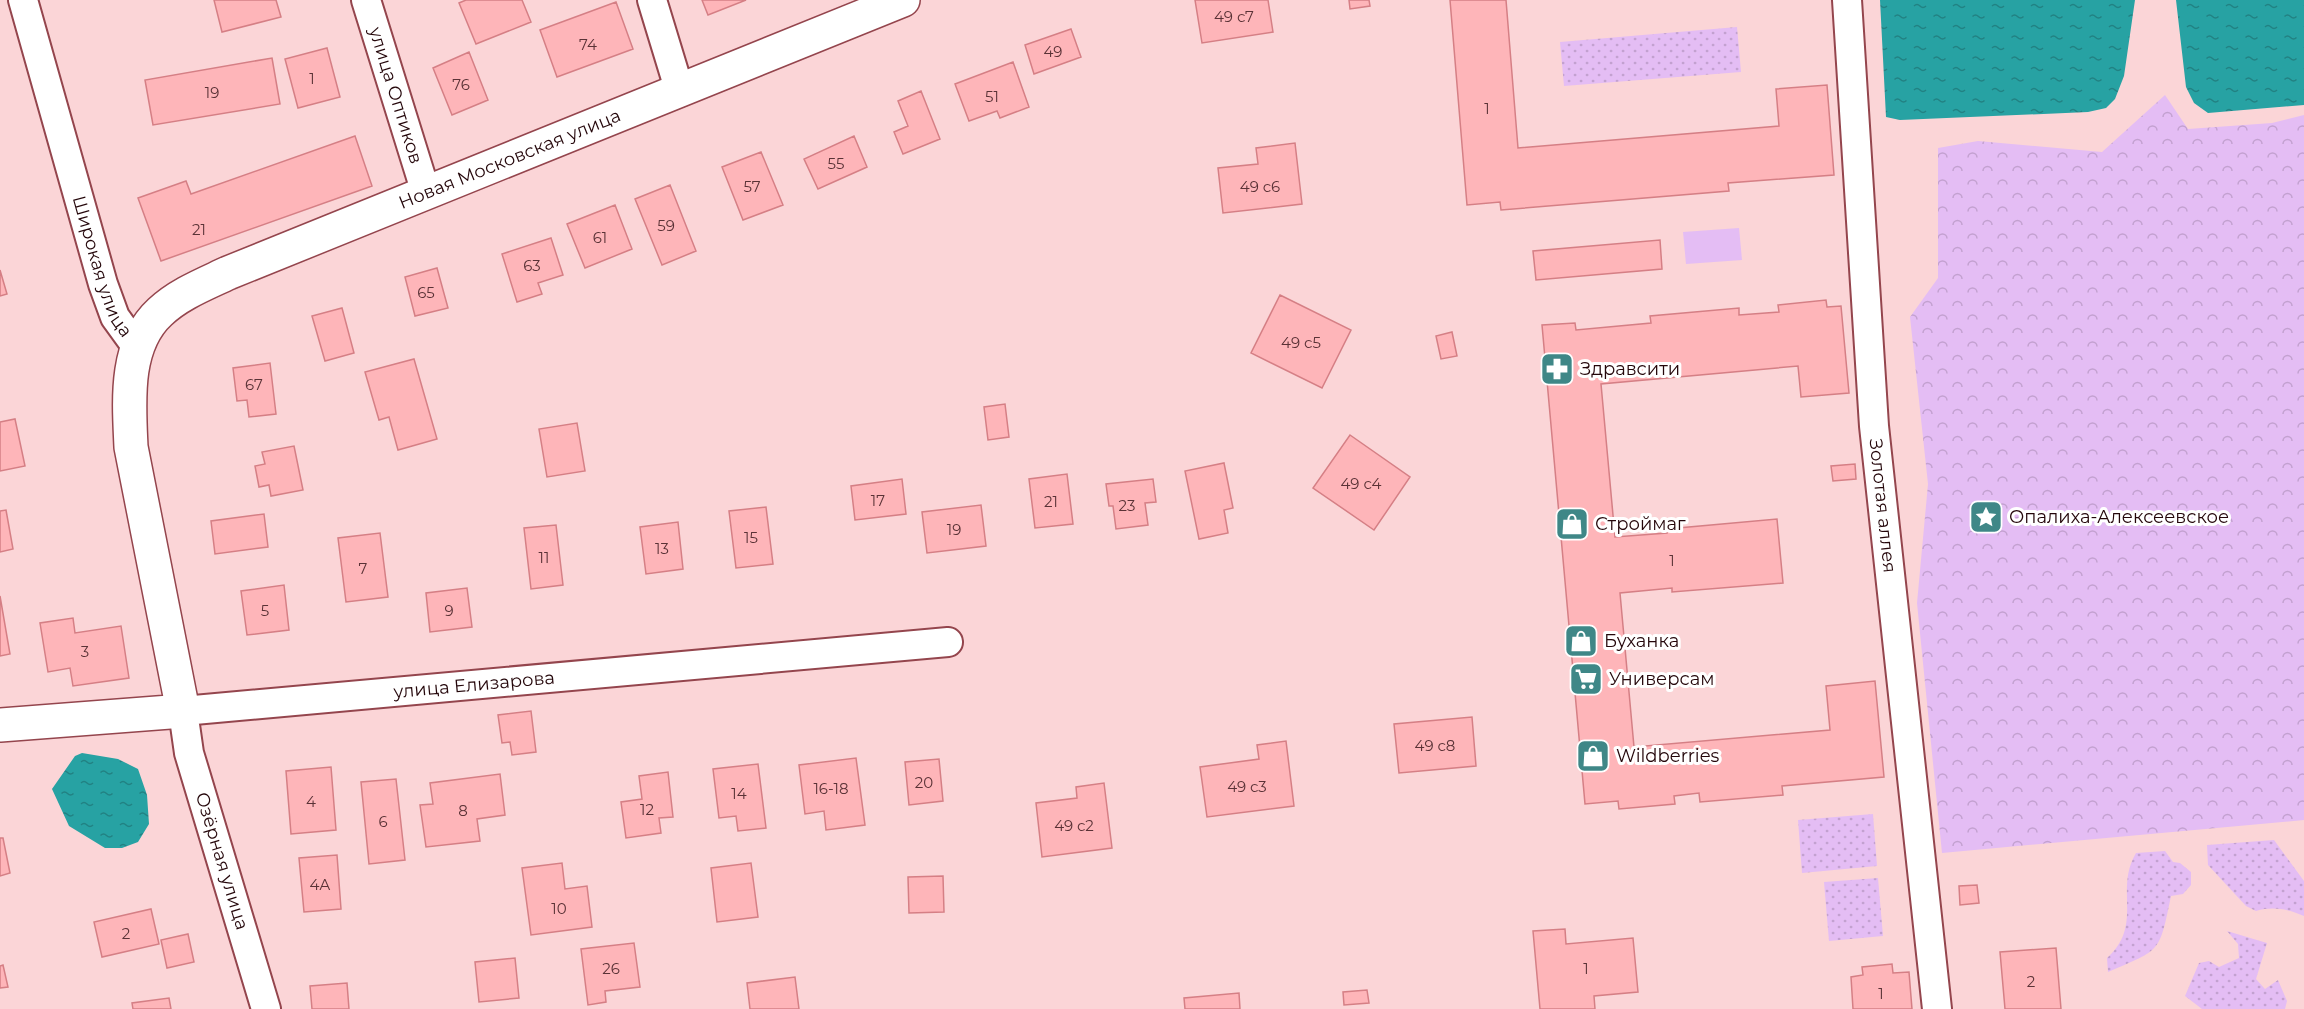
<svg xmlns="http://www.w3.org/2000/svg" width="2304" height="1009" font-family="Montserrat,sans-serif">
  <defs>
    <pattern id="grass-dots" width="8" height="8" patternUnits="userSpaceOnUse" patternTransform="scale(1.5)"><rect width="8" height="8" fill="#e4bdf4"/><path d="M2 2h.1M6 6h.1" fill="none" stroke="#c3a1d0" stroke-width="1.8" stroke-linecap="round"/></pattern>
    <pattern id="forest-crowns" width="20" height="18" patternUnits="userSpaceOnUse" patternTransform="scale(1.5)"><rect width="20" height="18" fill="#e4bdf4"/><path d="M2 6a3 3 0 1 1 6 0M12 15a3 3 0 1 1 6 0" fill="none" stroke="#c3a1d0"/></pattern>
    <pattern id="water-ripples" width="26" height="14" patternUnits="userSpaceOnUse" patternTransform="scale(1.5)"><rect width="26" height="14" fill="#27a2a3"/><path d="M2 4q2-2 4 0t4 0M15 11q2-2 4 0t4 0" fill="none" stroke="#218283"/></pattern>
  </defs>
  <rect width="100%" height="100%" fill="#fbd5d7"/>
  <path fill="url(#grass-dots)" d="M1737,27L1741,72L1564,86L1560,42Z
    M1873,814L1877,866L1802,873L1798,820Z
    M2274,840L2304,881V916C2288,909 2273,906 2256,911L2246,906L2208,865L2207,845Z
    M2165,851L2173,862L2180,863L2191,872V885L2183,894L2171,896C2159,953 2162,949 2108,972L2107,958C2144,925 2114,890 2136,853Z
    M1878,878L1883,936L1829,941L1824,882Z
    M2227,931L2267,943L2256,979L2265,989L2278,980L2287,1001L2285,1009H2202L2185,996L2199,963L2209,961L2219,967L2239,958L2238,944Z"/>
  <path fill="url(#forest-crowns)" d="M2165,95L2188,129L2272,123L2304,115V820L1942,853L1917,603L1928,484L1910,317L1938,278V148L1978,141L2102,152Z"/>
  <path fill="#e4bdf4" d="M1739,228L1742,260L1686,264L1683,232Z"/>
  <path fill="url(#water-ripples)" d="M1880,0H2135L2124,76L2115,99L2106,108L2088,112L1900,120L1886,117Z
    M2176,0H2304V105L2208,113L2194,103L2186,87Z
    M82,753L118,759L138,769L147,795L149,824L138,842L122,848H105L69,826L52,789L75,756Z"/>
  <path fill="#feb5b9" stroke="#d57f85" stroke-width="1.5" d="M214,0H276L281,17L222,32Z
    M466,0H522L531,22L476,44L459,3Z
    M702,0H746L708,15Z
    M1195,0H1268L1273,32L1202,43Z
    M1349,0H1369L1370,6L1350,9Z
    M1450,0H1506L1518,148L1779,126L1776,89L1827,85L1834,175L1728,183L1729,191L1501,210L1500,202L1467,205Z
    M616,2L633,49L557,77L540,30Z
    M1071,29L1081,57L1034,74L1025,45Z
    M327,48L340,97L298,108L285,59Z
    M469,52L488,100L452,115L433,68Z
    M272,58L280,104L153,125L145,80Z
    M1013,62L1029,107L1000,118L997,111L969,121L955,84Z
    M921,91L940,139L903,154L894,132L908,126L898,101Z
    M355,136L372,186L161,261L138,198L186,181L191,194Z
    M854,136L867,167L818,189L804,159Z
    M1295,143L1302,204L1223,213L1218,168L1258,164L1256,148Z
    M761,152L783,205L743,220L722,167Z
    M670,185L696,251L662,265L635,199Z
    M615,205L632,249L585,268L567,224Z
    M551,238L563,275L538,283L542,294L517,302L502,254Z
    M1660,240L1662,269L1536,280L1533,251Z
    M437,268L448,308L415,316L405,277Z
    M0,270L7,294L0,296Z
    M1280,295L1351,330L1322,388L1251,353Z
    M1826,300L1827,307L1841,306L1849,393L1801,397L1798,366L1601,384L1615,537L1667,533V529L1777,519L1783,583L1672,592V588L1620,593L1634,747L1830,730L1826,686L1875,681L1884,777L1782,786L1783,795L1700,802L1699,793L1674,796L1675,804L1619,809L1618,801L1585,804L1542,325L1575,323L1576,330L1651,323L1650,316L1739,308V315L1779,312L1778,305Z
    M342,308L354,353L325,361L312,316Z
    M1452,332L1457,356L1441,359L1436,336Z
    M414,359L437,439L398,450L389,417L379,420L365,372Z
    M270,363L276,414L249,417L247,400L237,401L233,368Z
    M1005,404L1009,437L988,440L984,407Z
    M15,419L25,466L0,471V422Z
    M577,423L585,471L547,477L539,429Z
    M1350,435L1410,477L1374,530L1313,488Z
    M294,446L303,490L271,496L269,485L259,487L255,466L265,464L262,452Z
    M1224,463L1233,508L1224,510L1228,533L1199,539L1185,471Z
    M1855,464L1856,479L1833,481L1831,466Z
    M1067,474L1073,524L1035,528L1029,479Z
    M902,479L906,514L855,520L851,486Z
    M1153,479L1156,502L1145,503L1148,525L1116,529L1113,506H1109L1106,484Z
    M981,505L986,546L927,553L922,512Z
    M766,507L773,564L736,568L729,511Z
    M6,510L13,549L0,552V511Z
    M264,514L268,547L215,554L211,521Z
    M678,522L683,569L646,574L640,527Z
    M556,525L563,585L531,589L524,528Z
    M380,533L388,597L346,602L338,538Z
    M284,585L289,630L247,635L241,591Z
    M467,588L472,627L430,632L426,593Z
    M0,596L10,654L0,656Z
    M73,618L75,633L121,626L129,678L73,686L70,668L48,672L40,623Z
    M531,711L536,752L512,755L510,742L502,743L498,715Z
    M1472,717L1476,766L1399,773L1394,724Z
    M1286,741L1294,806L1207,817L1200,767L1259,759L1257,745Z
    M856,758L865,825L826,830L824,811L805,814L799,765Z
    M939,759L943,801L909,805L905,762Z
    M758,764L766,828L738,831L736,816L719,818L713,769Z
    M331,767L336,830L291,834L286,771Z
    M668,772L673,817L659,818L661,833L626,838L621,802L642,799L639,776Z
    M500,774L505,815L477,819L480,841L426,847L420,805L433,804L430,783Z
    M396,779L405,860L369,864L361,782Z
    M1104,783L1112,848L1042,857L1036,803L1077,798L1076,787Z
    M0,838H3L10,873L0,876Z
    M337,855L341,909L304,912L299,858Z
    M562,863L565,889L587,886L592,927L531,935L522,868Z
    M751,863L758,917L717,922L711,868Z
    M943,876L944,912L909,913L908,877Z
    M1977,885L1979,903L1960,905L1959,886Z
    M151,909L159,944L102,957L94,922Z
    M1565,929L1566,944L1633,938L1638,992L1594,996L1595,1009H1540L1533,931Z
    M188,934L194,962L167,968L161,940Z
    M634,943L640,987L605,991L606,1002L588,1005L581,949Z
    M2056,948L2061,1009H2005L2000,952Z
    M515,958L519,998L479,1002L475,962Z
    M1892,964L1893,973L1909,972L1912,1009H1853L1851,977L1863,975L1862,967Z
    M3,965L8,987L0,988V966Z
    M795,977L799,1009H750L747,983Z
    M347,983L349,1009H312L310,986Z
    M1367,990L1369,1003L1344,1005L1343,992Z
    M1239,993L1240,1009H1185L1184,998Z
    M169,998L171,1009H133L132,1003Z"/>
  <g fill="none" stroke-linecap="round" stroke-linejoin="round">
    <defs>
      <g id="street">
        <path id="s1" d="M23,0L103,284L115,317L136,346"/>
        <path id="s2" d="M366,0L426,193"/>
        <path d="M652,0L680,92"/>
        <path id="s3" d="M1847,0L1874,426L1937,1009"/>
        <path id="s4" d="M266,1009L189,753L183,711L948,642"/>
      </g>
      <g id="secondary">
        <path id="s5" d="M0,725L183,711L131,447C129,402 124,345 160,312C179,294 205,284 228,273L903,0"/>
      </g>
    </defs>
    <use href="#street" stroke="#94454d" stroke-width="32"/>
    <use href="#secondary" stroke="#94454d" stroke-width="36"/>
    <use href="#street" stroke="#fff" stroke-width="28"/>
    <use href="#secondary" stroke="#fff" stroke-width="33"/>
  </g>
  <defs>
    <symbol id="pharmacy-square" viewBox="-11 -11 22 22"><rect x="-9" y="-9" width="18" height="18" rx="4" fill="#3f8787" stroke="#fff"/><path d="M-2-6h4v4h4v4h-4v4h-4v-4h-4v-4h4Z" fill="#fff"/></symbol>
    <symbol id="sight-square" viewBox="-11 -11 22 22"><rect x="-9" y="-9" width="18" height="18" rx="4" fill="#3f8787" stroke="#fff"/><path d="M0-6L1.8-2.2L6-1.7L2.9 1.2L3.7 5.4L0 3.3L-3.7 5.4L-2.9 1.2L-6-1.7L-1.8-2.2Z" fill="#fff"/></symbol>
    <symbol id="shop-square" viewBox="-11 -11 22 22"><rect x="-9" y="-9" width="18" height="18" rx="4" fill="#3f8787" stroke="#fff"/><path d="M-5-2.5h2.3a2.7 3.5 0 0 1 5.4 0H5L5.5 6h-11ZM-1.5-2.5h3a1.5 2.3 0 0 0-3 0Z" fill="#fff"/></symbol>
    <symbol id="supermarket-square" viewBox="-11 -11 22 22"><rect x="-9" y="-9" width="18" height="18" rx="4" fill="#3f8787" stroke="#fff"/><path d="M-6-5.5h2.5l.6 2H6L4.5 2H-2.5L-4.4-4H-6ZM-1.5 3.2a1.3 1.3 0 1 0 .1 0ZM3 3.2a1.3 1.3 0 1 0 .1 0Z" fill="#fff"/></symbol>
  </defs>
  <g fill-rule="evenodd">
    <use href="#pharmacy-square" x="1538" y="350" width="38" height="38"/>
    <use href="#sight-square" x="1967" y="498" width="38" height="38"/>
    <use href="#shop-square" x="1553" y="505" width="38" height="38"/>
    <use href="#shop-square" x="1562" y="622" width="38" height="38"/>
    <use href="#supermarket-square" x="1567" y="660" width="38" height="38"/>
    <use href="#shop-square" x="1574" y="737" width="38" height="38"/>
  </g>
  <g text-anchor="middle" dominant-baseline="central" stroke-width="6" stroke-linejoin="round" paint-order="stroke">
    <g font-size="15" fill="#5a3236">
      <text x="1234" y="16">49 с7</text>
      <text x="588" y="44">74</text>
      <text x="1053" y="51">49</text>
      <text x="312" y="78">1</text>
      <text x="461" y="84">76</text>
      <text x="212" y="92">19</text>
      <text x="992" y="96">51</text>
      <text x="1487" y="108">1</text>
      <text x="836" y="163">55</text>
      <text x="752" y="186">57</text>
      <text x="1260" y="186">49 с6</text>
      <text x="666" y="225">59</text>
      <text x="199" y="229">21</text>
      <text x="600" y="237">61</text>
      <text x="532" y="265">63</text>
      <text x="426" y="292">65</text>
      <text x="1301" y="342">49 с5</text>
      <text x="254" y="384">67</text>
      <text x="1361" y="483">49 с4</text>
      <text x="878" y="500">17</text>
      <text x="1051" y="501">21</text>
      <text x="1127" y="505">23</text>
      <text x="954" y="529">19</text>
      <text x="751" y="537">15</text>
      <text x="662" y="548">13</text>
      <text x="544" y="557">11</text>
      <text x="1672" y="560">1</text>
      <text x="363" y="568">7</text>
      <text x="265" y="610">5</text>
      <text x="449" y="610">9</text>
      <text x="85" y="651">3</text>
      <text x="1435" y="745">49 с8</text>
      <text x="924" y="782">20</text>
      <text x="1247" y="786">49 с3</text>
      <text x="831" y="788">16-18</text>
      <text x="739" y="793">14</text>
      <text x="311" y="801">4</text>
      <text x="647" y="809">12</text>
      <text x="463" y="810">8</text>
      <text x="383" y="821">6</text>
      <text x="1074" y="825">49 с2</text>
      <text x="320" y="884">4А</text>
      <text x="559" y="908">10</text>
      <text x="126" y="933">2</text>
      <text x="611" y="968">26</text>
      <text x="1586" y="968">1</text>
      <text x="2031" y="981">2</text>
      <text x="1881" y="993">1</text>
    </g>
    <g font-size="18" fill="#24060a" stroke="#fff">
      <text stroke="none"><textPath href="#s2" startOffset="100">улица Оптиков</textPath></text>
      <text stroke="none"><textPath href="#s5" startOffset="978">Новая Московская улица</textPath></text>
      <text stroke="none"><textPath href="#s1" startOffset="278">Широкая улица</textPath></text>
      <text stroke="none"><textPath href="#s3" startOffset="507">Золотая аллея</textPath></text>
      <text stroke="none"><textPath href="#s4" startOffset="602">улица Елизарова</textPath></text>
      <text transform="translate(222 861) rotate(73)">Озёрная улица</text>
    </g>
    <g font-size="18" fill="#24060a" stroke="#fff" text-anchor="start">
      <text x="1580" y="369">Здравсити</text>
      <text x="2009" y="517">Опалиха-Алексеевское</text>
      <text x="1595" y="524">Строймаг</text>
      <text x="1604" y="641">Буханка</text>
      <text x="1609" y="679">Универсам</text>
      <text x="1616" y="756">Wildberries</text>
    </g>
  </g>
</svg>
